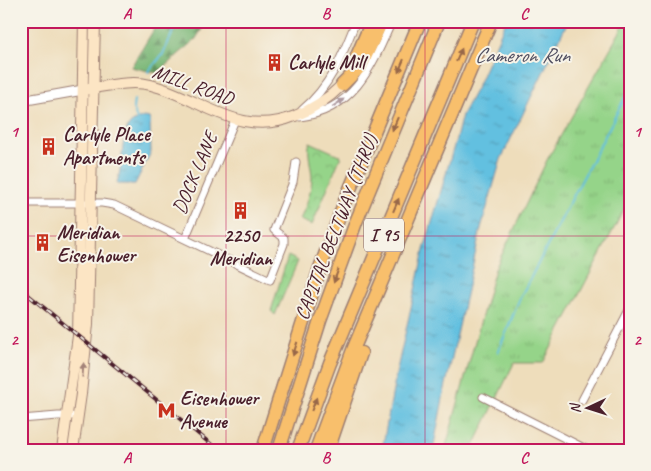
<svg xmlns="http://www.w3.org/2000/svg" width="651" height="471" font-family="Caveat,sans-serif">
  <defs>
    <pattern id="grass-tufts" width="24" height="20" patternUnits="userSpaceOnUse" patternTransform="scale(1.25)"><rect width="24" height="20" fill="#95d489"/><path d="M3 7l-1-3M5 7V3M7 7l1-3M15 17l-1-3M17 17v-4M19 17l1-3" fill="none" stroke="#82b676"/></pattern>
    <pattern id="forest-firs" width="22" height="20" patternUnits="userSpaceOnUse" patternTransform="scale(1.25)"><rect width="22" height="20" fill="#78b675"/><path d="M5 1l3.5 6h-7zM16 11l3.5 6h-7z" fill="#649360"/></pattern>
    <pattern id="park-crowns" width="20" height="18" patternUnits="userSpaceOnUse" patternTransform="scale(1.25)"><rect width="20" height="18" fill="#95d489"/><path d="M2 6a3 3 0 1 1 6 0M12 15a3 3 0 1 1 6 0" fill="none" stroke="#82b676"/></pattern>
    <pattern id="water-ripples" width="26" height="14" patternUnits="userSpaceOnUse" patternTransform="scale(1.25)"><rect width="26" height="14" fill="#62c0e0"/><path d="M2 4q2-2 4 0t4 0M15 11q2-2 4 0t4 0" fill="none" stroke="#539bb6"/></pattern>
  </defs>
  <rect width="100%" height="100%" fill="#f7f3e8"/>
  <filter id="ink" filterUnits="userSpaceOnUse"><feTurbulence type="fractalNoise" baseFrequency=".02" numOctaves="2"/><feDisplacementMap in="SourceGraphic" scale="10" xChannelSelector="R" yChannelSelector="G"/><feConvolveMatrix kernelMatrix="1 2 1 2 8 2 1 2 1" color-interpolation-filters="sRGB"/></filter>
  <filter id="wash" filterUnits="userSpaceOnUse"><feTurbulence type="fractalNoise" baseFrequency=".0096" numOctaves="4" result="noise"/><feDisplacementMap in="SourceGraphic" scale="20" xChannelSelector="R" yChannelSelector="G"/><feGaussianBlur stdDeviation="1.12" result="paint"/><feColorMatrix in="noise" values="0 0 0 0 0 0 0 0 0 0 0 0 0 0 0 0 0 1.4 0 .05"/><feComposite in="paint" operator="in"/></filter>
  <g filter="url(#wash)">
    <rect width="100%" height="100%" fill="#edb"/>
    <path fill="url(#grass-tufts)" stroke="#707a5a" d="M626,21H630V198L543,363H514L472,450H445L495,269L547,160Z"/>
    <path fill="url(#forest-firs)" stroke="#616a50" d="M159,21H207L195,40L157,73L131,67Z"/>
    <path fill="url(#park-crowns)" stroke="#707a5a" d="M310,142L341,156L312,225L300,220C306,206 311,193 312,178C312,168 306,150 310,142Z
      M288,256L298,261L275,315L271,311Z"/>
    <path fill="url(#water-ripples)" stroke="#567086" d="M506,21H568L501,159L481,228L444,393L433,450H382L396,374L424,250L456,139L462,115L478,85Z
      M144,117L149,118L150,120L151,152L135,184H118L117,182C123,167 121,134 130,124C133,121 139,119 144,117Z"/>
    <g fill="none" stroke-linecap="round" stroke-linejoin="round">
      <path stroke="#62c0e0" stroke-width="2" d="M148,72L163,54L178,21
        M134,100L133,108L137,120
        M498,352L520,298L630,88"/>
    </g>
  </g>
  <g filter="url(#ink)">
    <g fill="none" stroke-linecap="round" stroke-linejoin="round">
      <defs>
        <path id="minor" d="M302,110C331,86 343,54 356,21
          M300,117C355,110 372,66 392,21
          M21,203H102L114,205L270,280L284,244V238L274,230L293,182L296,162
          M185,239L235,120
          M483,397L588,450
          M582,400L630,308
          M21,419L58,416H71"/>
        <path id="tertiary" d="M21,101L83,90"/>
        <path id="secondary" d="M87,89C107,86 131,80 151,85C201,98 240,139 295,116C313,109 328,99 342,85
          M62,450L78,336L84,21
          M73,450L81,394L88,324L95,21"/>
        <path id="motorway" d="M357,56L372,21
          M342,85L361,66L382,21
          M263,450L320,268L345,201L420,21
          M279,450L320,321L356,222L439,21
          M298,450L330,363L473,21
          M316,450L353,350L491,21
          M328,450L361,353"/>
      </defs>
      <use href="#minor" stroke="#9c7e73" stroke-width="9"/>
      <use href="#tertiary" stroke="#9c7e73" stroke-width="11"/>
      <use href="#secondary" stroke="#9c7e73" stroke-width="12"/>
      <use href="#motorway" stroke="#9c7e73" stroke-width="15"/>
      <use href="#minor" stroke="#fff" stroke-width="7"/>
      <use href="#tertiary" stroke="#fff" stroke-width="9"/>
      <use href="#secondary" stroke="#fce5c4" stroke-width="10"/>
      <use href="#motorway" stroke="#f8bf6c" stroke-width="12"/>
      <defs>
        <path id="rail" d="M21,289L218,450"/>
      </defs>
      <use href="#rail" stroke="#4a1f2b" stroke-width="4"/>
      <use href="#rail" stroke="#f7f3e8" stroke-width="2" stroke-dasharray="5.5" stroke-linecap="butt"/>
    </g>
    <defs><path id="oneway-solid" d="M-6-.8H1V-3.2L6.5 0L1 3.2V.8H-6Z" transform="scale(1.25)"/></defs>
    <g fill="#986748">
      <use href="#oneway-solid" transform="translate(459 55) rotate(-67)"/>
      <use href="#oneway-solid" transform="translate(401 66) rotate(113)"/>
      <use href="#oneway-solid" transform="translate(395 124) rotate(113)"/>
      <use href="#oneway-solid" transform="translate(396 205) rotate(-67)"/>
      <use href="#oneway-solid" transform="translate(336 276) rotate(110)"/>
      <use href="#oneway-solid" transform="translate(295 349) rotate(108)"/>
      <use href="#oneway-solid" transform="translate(314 404) rotate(-69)"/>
    </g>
    <use fill="#ae9aa0" href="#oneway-solid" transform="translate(338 103) rotate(-34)"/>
    <use fill="#a38278" href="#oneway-solid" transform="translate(83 370) rotate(-85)"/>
  </g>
  <path fill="none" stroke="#c2185b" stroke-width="1" stroke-opacity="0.55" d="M226,21V450M425,21V450M21,236H630"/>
  <defs>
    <symbol id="building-bare" viewBox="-9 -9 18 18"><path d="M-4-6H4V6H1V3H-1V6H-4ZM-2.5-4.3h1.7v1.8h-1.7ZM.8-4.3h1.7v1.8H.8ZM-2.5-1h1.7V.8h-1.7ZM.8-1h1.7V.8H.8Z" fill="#c8321e" stroke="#f7f3e8" stroke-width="2.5" paint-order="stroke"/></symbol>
    <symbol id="metro-bare" viewBox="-9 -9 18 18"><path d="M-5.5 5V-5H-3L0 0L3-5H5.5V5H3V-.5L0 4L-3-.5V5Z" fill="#c8321e" stroke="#f7f3e8" stroke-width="2.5" paint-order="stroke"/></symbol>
  </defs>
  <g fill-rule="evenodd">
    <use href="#building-bare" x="262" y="50" width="25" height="25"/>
    <use href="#building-bare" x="36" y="134" width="25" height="25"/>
    <use href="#building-bare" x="228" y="198" width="25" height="25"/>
    <use href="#building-bare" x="30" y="230" width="25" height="25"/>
    <use href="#metro-bare" x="154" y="398" width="25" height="25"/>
  </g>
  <g text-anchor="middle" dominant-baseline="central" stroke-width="4" stroke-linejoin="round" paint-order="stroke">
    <rect fill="#f7f3e8" stroke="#7e5f64" stroke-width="1" x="364" y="218.5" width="40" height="33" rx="4"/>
    <g font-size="19" font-weight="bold" fill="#4a1f2b">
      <text x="384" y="235">I 95</text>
    </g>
    <g font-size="20" font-weight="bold" fill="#4a1f2b" stroke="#f7f3e8" text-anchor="start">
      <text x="288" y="62">Carlyle Mill</text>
      <text x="63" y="134">Carlyle Place<tspan x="63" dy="23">Apartments</tspan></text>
      <text x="57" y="232">Meridian<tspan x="57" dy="23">Eisenhower</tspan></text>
      <text x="241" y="235" text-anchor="middle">2250<tspan x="241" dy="23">Meridian</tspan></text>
      <text x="180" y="398">Eisenhower<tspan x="180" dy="23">Avenue</tspan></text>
    </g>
    <g font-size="20" fill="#4a1f2b" stroke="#f7f3e8">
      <text transform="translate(193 85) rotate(20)">MILL ROAD</text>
      <text transform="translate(195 173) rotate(-67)">DOCK LANE</text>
      <text transform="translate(336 227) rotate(-69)">CAPITAL BELTWAY (THRU)</text>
    </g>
    <g font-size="21" font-style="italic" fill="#514f61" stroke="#f7f3e8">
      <text x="522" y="55">Cameron Run</text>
    </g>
  </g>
  <rect width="651" height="471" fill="none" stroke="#f7f3e8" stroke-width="55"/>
  <g transform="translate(588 408) rotate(266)" stroke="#f7f3e8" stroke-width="4" paint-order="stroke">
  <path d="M0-4L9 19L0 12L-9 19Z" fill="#4a1f2b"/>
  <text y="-8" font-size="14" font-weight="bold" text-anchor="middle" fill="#4a1f2b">N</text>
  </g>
  <rect x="28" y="28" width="596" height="416" fill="none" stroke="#c2185b" stroke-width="2"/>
  <g font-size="16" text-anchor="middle" font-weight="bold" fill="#c2185b">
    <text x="127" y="19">A</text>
    <text x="326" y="19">B</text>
    <text x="524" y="19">C</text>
    <text x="14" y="137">1</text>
    <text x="637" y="137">1</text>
    <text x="14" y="345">2</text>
    <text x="637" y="345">2</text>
    <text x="127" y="463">A</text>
    <text x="326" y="463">B</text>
    <text x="524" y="463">C</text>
  </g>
</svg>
